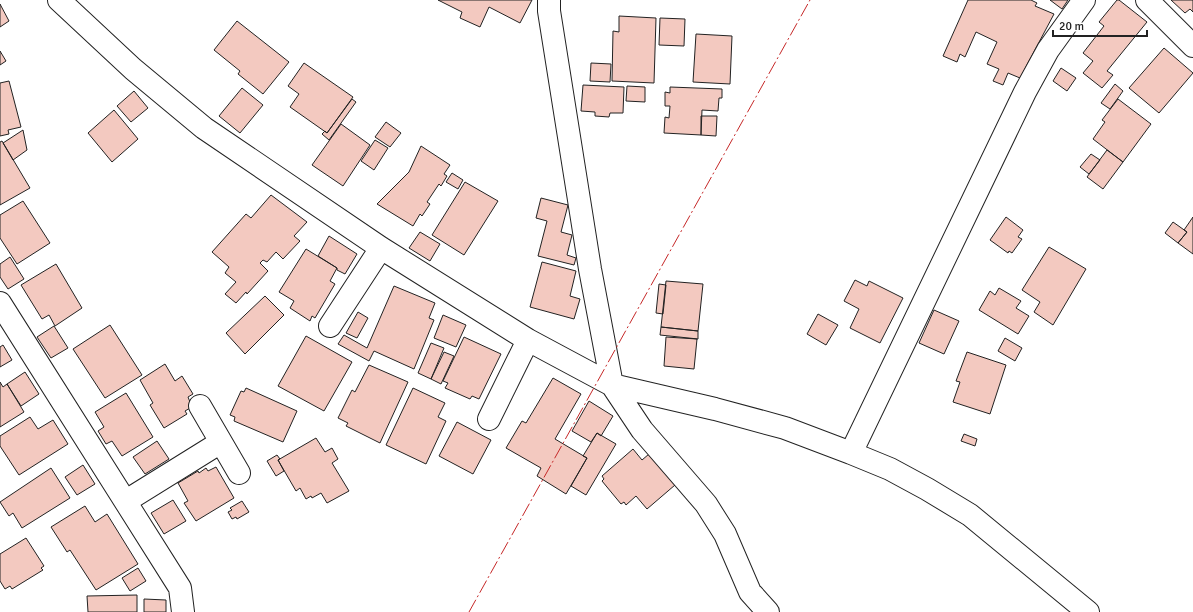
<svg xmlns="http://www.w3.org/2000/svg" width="1193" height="612" font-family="Signika,sans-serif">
  <rect width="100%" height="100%" fill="#fff"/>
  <path fill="#f3c9c0" stroke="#222" d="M438,0H532L520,23L489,7L480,27L460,18L462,12Z
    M968,0H1031L1037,3L1035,6L1054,14L1020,78L1008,73L1003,85L993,81L999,69L987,64L997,42L976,32L965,57L960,54L957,62L943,56Z
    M1050,0H1068L1062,9Z
    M1117,0H1119L1147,22L1107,71L1113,75L1102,88L1083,73L1093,61L1083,53L1104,26L1099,22Z
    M1171,0H1193V12L1190,9L1185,13Z
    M0,4L9,21L0,27Z
    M619,16L656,18L654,83L612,81L613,31L619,32Z
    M660,18L685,19L684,46L659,45Z
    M237,21L289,62L263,94L238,74L240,71L214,50Z
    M696,34L732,36L730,84L693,82Z
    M1164,48L1193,73L1159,113L1129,88Z
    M0,51L6,61L0,65Z
    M304,63L353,97L327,133L290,107L299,94L288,86Z
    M591,63L611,64L610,82L590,81Z
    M1061,68L1076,78L1067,91L1053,81Z
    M9,81L21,127L8,130L9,134L0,136V83Z
    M1115,84L1123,91L1110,109L1101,103Z
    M583,85L624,87L623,113H610L609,117L595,116V112L581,111Z
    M627,86L645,87V102L626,101Z
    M670,87L722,89V98H719L718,111L702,110L701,135L664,133L665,117L669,118L670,106H665V92L670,93Z
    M242,88L263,105L240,133L219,116Z
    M134,91L148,108L131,122L117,106Z
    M352,99L356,102L329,140L322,134L325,131L327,133Z
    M1118,99L1151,124L1123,162L1093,139L1105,122L1102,120Z
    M114,110L138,139L112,162L88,133Z
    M701,116H717L716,136L701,135Z
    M386,122L401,133L390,147L375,137Z
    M341,124L370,145L343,186L312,165Z
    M23,130L27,150L13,160L3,143Z
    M375,140L388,148L374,170L361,161Z
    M2,141L30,188L0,205V142Z
    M421,146L450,165L444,174L447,176L441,186L439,184L427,202L430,204L422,216L420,214L413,226L377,204L409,172Z
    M1107,150L1123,162L1103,189L1087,177Z
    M1091,154L1100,160L1089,174L1080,167Z
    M452,173L463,180L458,189L446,182Z
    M465,182L498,201L464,255L432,235Z
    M271,195L307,222L294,236L300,241L283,259L276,252L267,262L263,260L260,263L268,271L247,294L246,292L236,303L225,294L236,282L225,273L229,267L212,252L246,214L251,218Z
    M541,198L568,205L561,232L572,235L567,255L576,258L574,265L538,256L547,221L536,218Z
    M23,201L50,243L17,264L0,238V215Z
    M1006,217L1023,230L1018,237L1022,239L1012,253L1009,251L1008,253L990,240Z
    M1193,217V254L1178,243L1187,232L1184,230Z
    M1173,222L1187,232L1178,243L1165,233Z
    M420,232L440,244L430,261L409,248Z
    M329,236L357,254L345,274L337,270V268L318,256Z
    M1049,247L1086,269L1053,325L1034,312L1040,302L1022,290Z
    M306,249L337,268L330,281L335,284L315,318L312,316L310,321L290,308L294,301L279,292Z
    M10,257L24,279L8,289L0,277V264Z
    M542,262L576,271L570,296L580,299L574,319L530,307Z
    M56,264L82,308L55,326L49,315L42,319L21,285Z
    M855,280L867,286L869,281L903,298L880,343L850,328L859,309L844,301Z
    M666,281L703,284L698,331L661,327Z
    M659,284L666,285L663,314L656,313Z
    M394,286L435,303L429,318L434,320L414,369L374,351L369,361L338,344L344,335L367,348Z
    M999,288L1021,301L1016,308L1029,316L1018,334L979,310L990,291L995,295Z
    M265,296L284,315L245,354L226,333Z
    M934,310L959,321L944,354L919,343Z
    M358,312L368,318L357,338L346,333Z
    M818,314L838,325L826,345L807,334Z
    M443,315L466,325L456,347L434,338Z
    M110,325L142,375L105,398L73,349Z
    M54,326L68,348L51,358L37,337Z
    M661,327L698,331V339L660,335Z
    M306,336L352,362L324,411L278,386Z
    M464,337L501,354L479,399L472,396L470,399L445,388L448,383L443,381Z
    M666,337L697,339L694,369L664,366Z
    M1005,338L1022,348L1015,361L998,351Z
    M431,343L444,348L431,379L418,373Z
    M3,345L12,360L0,367V347Z
    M444,352L454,356L441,384L431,379Z
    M967,352L1006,365L990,414L953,402L960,382L956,381Z
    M165,364L175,381L182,376L193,394L188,397L192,407L185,411L187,414L164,428L150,405L153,403L140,380Z
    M369,365L408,382L380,443L346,426L348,423L338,418L352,390L355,392Z
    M25,372L39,394L21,406L7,384Z
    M553,378L581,394L555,439L587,458L566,494L537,476L541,468L506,448L522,421L526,423Z
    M0,382L3,387L7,384L24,412L0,427Z
    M246,388L297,411L283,442L234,421L235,417L230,415L241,391L244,392Z
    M413,388L445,403L438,417L446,421L426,464L386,445Z
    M126,393L153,437L122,456L112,441L106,444L98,431L104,427L95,412Z
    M589,401L613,416L601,436L597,433L591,442L572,431Z
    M30,417L38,429L53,420L68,444L19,475L0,446V436Z
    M457,422L491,440L473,474L439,456Z
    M597,433L616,444L586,495L571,486L587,458L583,456Z
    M964,434L977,439L975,446L961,441Z
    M316,438L325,452L332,448L338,459L332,463L349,491L327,503L321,493L312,498L311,496L306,499L300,488L296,491L278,460Z
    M157,441L169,459L145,474L133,457Z
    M633,449L642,460L649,454L675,485L647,509L636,496L626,505L624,502L621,504L602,481L604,479L602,476Z
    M277,455L280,459L278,460L284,471L276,476L267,461Z
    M83,465L95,484L77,495L65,477Z
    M216,467L234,498L196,521L184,503L188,501L178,483L198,471L199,473L206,468L208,471Z
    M51,468L70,498L22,528L13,513L9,516L0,502Z
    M173,500L186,521L164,534L151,513Z
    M242,501L249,512L237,519L236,517L232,519L228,512L232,510L230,508Z
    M85,506L95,522L107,514L138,564L96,590L70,550L67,552L51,527Z
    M26,538L44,566L41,568L43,570L12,589L10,586L5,589L0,581V554Z
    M138,568L146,581L130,591L122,578Z
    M137,595V612H88L87,596Z
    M144,599L166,600V612H144Z"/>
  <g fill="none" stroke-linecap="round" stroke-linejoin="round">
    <defs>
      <path id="minor" d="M59,0L133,69L204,128L381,248L528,340L612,385L715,409L785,428L851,453L890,469L927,489L970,515L1088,612
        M549,0V11L590,269L612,385L642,430L706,504L725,534L750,592L768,612
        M1147,0L1193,46
        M0,303L180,588L183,612
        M330,326L381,248
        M200,406L239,473
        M489,419L528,340
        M851,453L1025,92L1048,50L1084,0
        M126,501L221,442"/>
    </defs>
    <use href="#minor" stroke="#222" stroke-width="24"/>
    <use href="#minor" stroke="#fff" stroke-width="22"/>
    <path stroke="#c62828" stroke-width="1" stroke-dasharray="14 3 2 3" stroke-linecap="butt" d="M469,612L810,0"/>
  </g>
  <path d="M1053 30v6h94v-6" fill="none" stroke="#222222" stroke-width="2"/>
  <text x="1059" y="30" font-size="12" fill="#222222" stroke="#ffffff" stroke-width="3" paint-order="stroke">20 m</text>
</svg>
